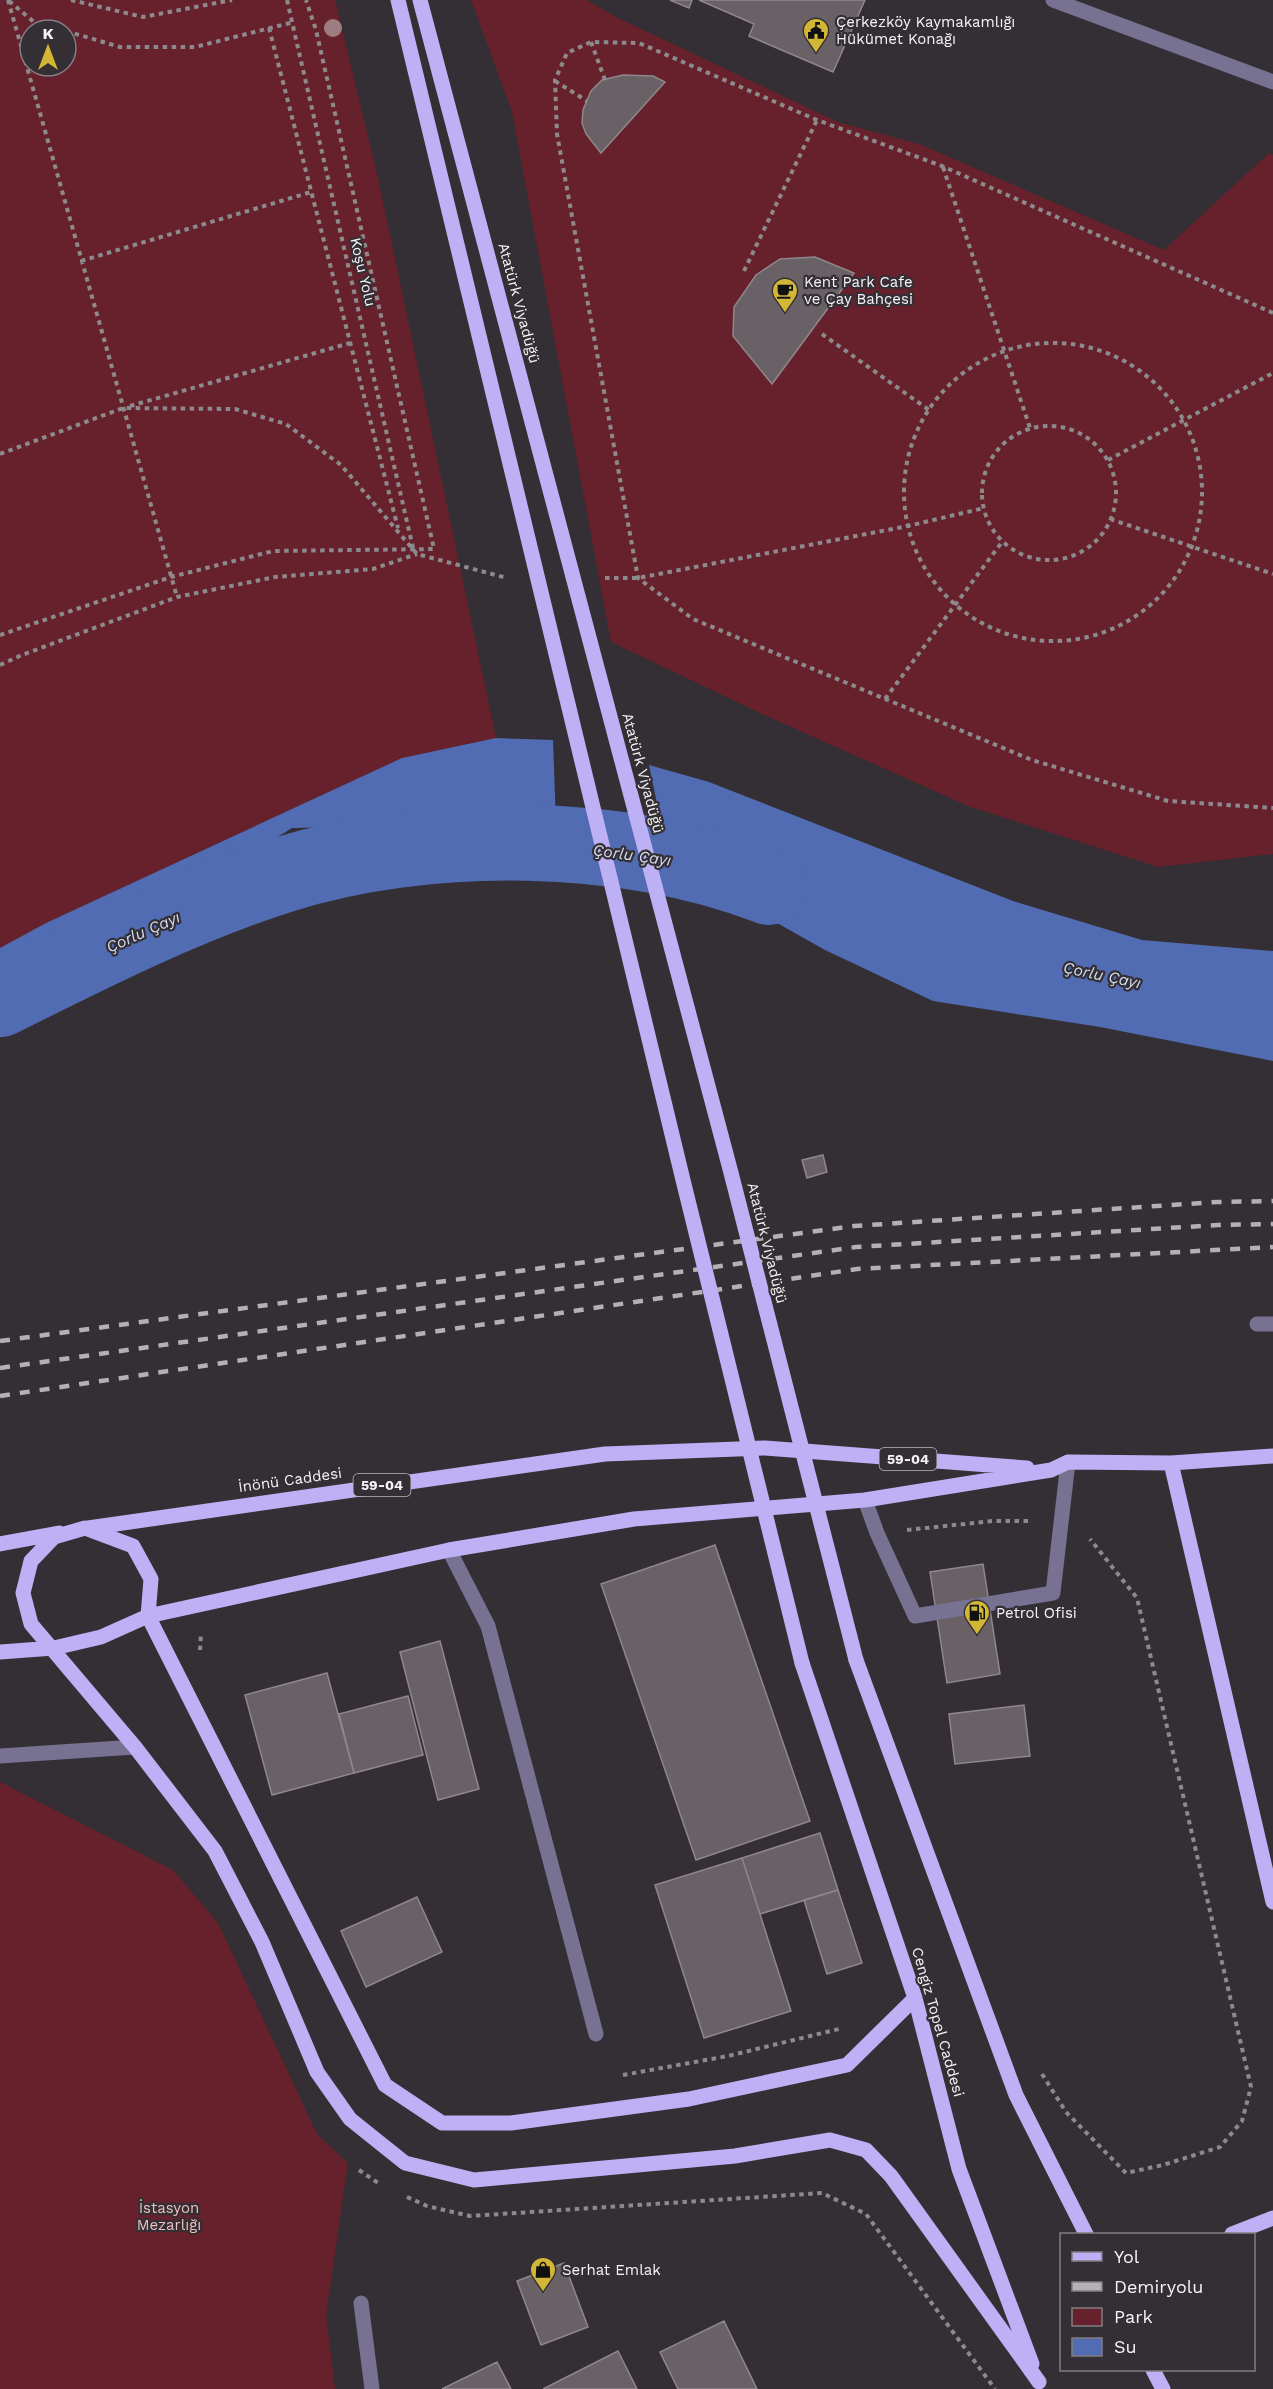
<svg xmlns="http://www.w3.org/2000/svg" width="1273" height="2389" font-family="'Work Sans',sans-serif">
  <rect width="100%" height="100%" fill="#332f34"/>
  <path fill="#67212c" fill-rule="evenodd" d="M0,0H335L378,178L496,738L402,758L46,923L0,948ZM30,30H66V66H30Z
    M471,0H587L616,17L838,122L919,144L1164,250L1269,153L1273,155V854L1158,867L968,806L760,713L611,642L512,112Z
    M0,1782L173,1870L218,1923L317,2134L348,2163L326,2315L335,2389H0Z"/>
  <path fill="#516cb3" d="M496,738L553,740L556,823L292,828L62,972L0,1014V948L46,923L402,758Z
    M649,765L709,782L1013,901L1142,940L1273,951V1061L1100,1027L933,1001L825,950L669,862Z"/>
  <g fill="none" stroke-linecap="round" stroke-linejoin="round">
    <path stroke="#516cb3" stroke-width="76" d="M0,999C92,953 185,906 282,875C428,829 627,831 769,887"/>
  </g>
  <path fill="#696165" stroke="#8f878b" stroke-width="1.5" d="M670,0H692L689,8Z
    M699,0H865L833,72L749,36L754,24Z
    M623,75L653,76L665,82L601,153L586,134L582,123L583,110L591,91L602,80Z
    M815,257L854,273L772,384L733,336L734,307L756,275L780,259Z
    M823,1155L827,1172L807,1178L802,1160Z
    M715,1545L810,1821L696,1860L601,1584Z
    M983,1564L1000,1674L947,1683L930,1572Z
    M440,1641L479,1789L438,1800L400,1652Z
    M327,1673L354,1773L272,1795L245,1695Z
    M408,1696L423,1755L354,1773L339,1714Z
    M1024,1705L1030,1756L955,1764L949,1714Z
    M820,1833L838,1890L760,1914L742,1858Z
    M742,1858L791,2011L704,2038L655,1885Z
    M838,1890L862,1963L827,1974L804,1900Z
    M417,1897L442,1952L366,1987L341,1931Z
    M564,2263L588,2327L541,2345L517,2281Z
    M724,2321L757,2389H678L660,2352Z
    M618,2351L637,2389H543Z
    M497,2362L511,2389H442Z"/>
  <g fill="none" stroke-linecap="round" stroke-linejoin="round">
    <path stroke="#8d8a8e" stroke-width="4" stroke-dasharray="4.5 4.5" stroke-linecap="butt" d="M8,0L177,597
      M71,0L143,17L232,0
      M287,0L413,548
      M9,1L34,22L63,30
      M269,28L398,528
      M66,31L120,47H195L294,22
      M591,42L605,80
      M555,81L587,101
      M943,167L1030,428
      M81,261L311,192
      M744,271L817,120
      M1273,313L942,166L817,120L639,43L591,42L567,53L555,80L557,134L638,578L693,619L1032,760L1168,801L1273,808
      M822,334L929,410
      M904 492a149 149 0 1 1 298 0a149 149 0 1 1-298 0Z
      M130,406L350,343
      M982 493a67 67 0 1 1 134 0a67 67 0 1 1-134 0Z
      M0,454L123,408L235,409L286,424L341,465L417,554L507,578
      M1108,460L1273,373
      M1110,519L1273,574
      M605,578H638L908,526L984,508
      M0,635L171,577L273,551L434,549L316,30L306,0
      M0,665L22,655L177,597L275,577L373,569L417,554
      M885,699L1002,542
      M907,1530L993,1521H1032
      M200,1650L201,1634
      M1042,2074L1066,2112L1126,2173L1163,2165L1220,2147L1242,2121L1251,2087L1137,1598L1090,1539
      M623,2075L728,2056L839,2029
      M359,2170L381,2185
      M407,2197L427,2206L470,2216L822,2193L866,2214L995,2389"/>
    <path stroke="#777192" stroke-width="15" d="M1053,0L1273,82
      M1257,1324H1273
      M865,1500L877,1533L915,1616L1053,1593L1068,1462
      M449,1550L488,1626L596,2034
      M0,1756L135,1747
      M361,2303L372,2389"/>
    <path stroke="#beb0f5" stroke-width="15" d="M1171,1463L1273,1902
      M88,1528L605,1454L765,1448L1027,1468
      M0,1544L59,1533
      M0,1652L54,1648L101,1637L148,1616L449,1550L634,1519L865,1500L1051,1470L1068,1462L1171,1463L1273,1456
      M856,1660L1016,2095L1086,2234
      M802,1663L915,1998L959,2169L1032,2364
      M915,1998L847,2065L689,2099L511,2123H442L385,2085L148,1616L151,1579L133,1546L85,1528L54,1537L31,1561L23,1593L31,1624L135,1747L215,1851L262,1942L317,2072L350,2119L405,2163L474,2180L735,2156L830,2140L866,2150L891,2176L1039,2382
      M1232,2234L1273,2218
      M1153,2370L1163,2389"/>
    <path stroke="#b4b1b5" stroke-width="4.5" stroke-dasharray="10 10" stroke-linecap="butt" d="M0,1341L854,1226L1217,1202L1273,1201
      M0,1368L856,1247L1218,1225L1273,1224
      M0,1396L857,1269L1273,1247"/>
    <path stroke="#beb0f5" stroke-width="15" d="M398,0L683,1180L802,1663
      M420,0L730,1169L856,1660"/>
  </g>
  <circle fill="#9c7e82" cx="333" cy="28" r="9"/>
  <defs>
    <symbol id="civic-pin" viewBox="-11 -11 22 30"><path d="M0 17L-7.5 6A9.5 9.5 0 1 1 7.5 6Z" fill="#d2b635" stroke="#332f34"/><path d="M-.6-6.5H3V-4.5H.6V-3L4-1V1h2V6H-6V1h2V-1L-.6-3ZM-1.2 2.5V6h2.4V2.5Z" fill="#111"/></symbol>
    <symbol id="cafe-pin" viewBox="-11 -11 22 30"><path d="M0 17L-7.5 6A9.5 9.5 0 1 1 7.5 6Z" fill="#d2b635" stroke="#332f34"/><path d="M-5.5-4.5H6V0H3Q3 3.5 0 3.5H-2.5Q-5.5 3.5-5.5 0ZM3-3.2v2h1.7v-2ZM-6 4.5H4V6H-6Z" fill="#111"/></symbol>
    <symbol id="fuel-pin" viewBox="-11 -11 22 30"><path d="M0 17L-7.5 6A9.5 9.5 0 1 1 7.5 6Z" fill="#d2b635" stroke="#332f34"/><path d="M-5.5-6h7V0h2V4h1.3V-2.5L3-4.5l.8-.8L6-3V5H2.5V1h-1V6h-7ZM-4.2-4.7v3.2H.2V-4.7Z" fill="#111"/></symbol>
    <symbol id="shop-pin" viewBox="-11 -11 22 30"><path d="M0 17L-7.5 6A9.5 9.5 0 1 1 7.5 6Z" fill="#d2b635" stroke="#332f34"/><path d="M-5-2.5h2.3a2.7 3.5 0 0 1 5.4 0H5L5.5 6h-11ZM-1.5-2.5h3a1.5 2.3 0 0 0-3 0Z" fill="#111"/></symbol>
  </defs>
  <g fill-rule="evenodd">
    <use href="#civic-pin" x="801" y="16" width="30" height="40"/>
    <use href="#cafe-pin" x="770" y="276" width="30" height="40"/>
    <use href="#fuel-pin" x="962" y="1598" width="30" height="40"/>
    <use href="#shop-pin" x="528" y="2255" width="30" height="40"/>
  </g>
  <g text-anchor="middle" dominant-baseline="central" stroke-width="4.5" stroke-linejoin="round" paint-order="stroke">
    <g fill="#332f34" stroke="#bcb8bc" stroke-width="1.5">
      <rect x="879.5" y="1448" width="57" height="22" rx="4.5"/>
      <rect x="353.5" y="1474" width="57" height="22" rx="4.5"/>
    </g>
    <g font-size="14" font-weight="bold" fill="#f6f3f7">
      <text x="908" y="1459">59-04</text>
      <text x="382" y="1485">59-04</text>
    </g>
    <g font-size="15" fill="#f6f3f7" stroke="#332f34" text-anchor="start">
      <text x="836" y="22">Çerkezköy Kaymakamlığı<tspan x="836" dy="17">Hükümet Konağı</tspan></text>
      <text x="804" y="282">Kent Park Cafe<tspan x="804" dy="17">ve Çay Bahçesi</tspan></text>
      <text x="996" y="1613">Petrol Ofisi</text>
      <text x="562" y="2270">Serhat Emlak</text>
    </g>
    <g font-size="15" fill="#f6f3f7" stroke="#332f34">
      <text transform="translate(363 272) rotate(77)">Koşu Yolu</text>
      <text transform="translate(519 303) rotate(75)">Atatürk Viyadüğü</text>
      <text transform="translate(643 773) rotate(75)">Atatürk Viyadüğü</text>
      <text transform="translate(767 1243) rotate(76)">Atatürk Viyadüğü</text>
      <text transform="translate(290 1480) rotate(-8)">İnönü Caddesi</text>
      <text transform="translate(938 2022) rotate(74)">Cengiz Topel Caddesi</text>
    </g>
    <g font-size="15" fill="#f1bfc1" stroke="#332f34">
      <text x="169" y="2208">İstasyon<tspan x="169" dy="17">Mezarlığı</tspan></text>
    </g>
    <g font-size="16" font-style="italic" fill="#d5def1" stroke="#332f34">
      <text transform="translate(632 855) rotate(8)">Çorlu Çayı</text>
      <text transform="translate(143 932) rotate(-24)">Çorlu Çayı</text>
      <text transform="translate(1102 975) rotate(12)">Çorlu Çayı</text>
    </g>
  </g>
  <rect x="1060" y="2233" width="195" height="138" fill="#332f34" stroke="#817d82" stroke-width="1.5"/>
  <rect x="1072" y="2252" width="30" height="9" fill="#beb0f5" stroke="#817d82" stroke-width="1.5"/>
  <text x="1114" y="2263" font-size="18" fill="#f6f3f7">Yol</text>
  <rect x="1072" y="2282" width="30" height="9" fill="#b4b1b5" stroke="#817d82" stroke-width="1.5"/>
  <text x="1114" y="2293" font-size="18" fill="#f6f3f7">Demiryolu</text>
  <rect x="1072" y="2308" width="30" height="18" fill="#67212c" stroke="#817d82" stroke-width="1.5"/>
  <text x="1114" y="2323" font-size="18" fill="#f6f3f7">Park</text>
  <rect x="1072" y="2338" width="30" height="18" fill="#516cb3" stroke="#817d82" stroke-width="1.5"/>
  <text x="1114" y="2353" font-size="18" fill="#f6f3f7">Su</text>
  <g transform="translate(48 48)"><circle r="28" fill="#332f34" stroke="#817d82" stroke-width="1.5"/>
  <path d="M0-4.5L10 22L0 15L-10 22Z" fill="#d2b635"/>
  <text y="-9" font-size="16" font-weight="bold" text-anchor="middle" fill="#f6f3f7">K</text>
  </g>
</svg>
